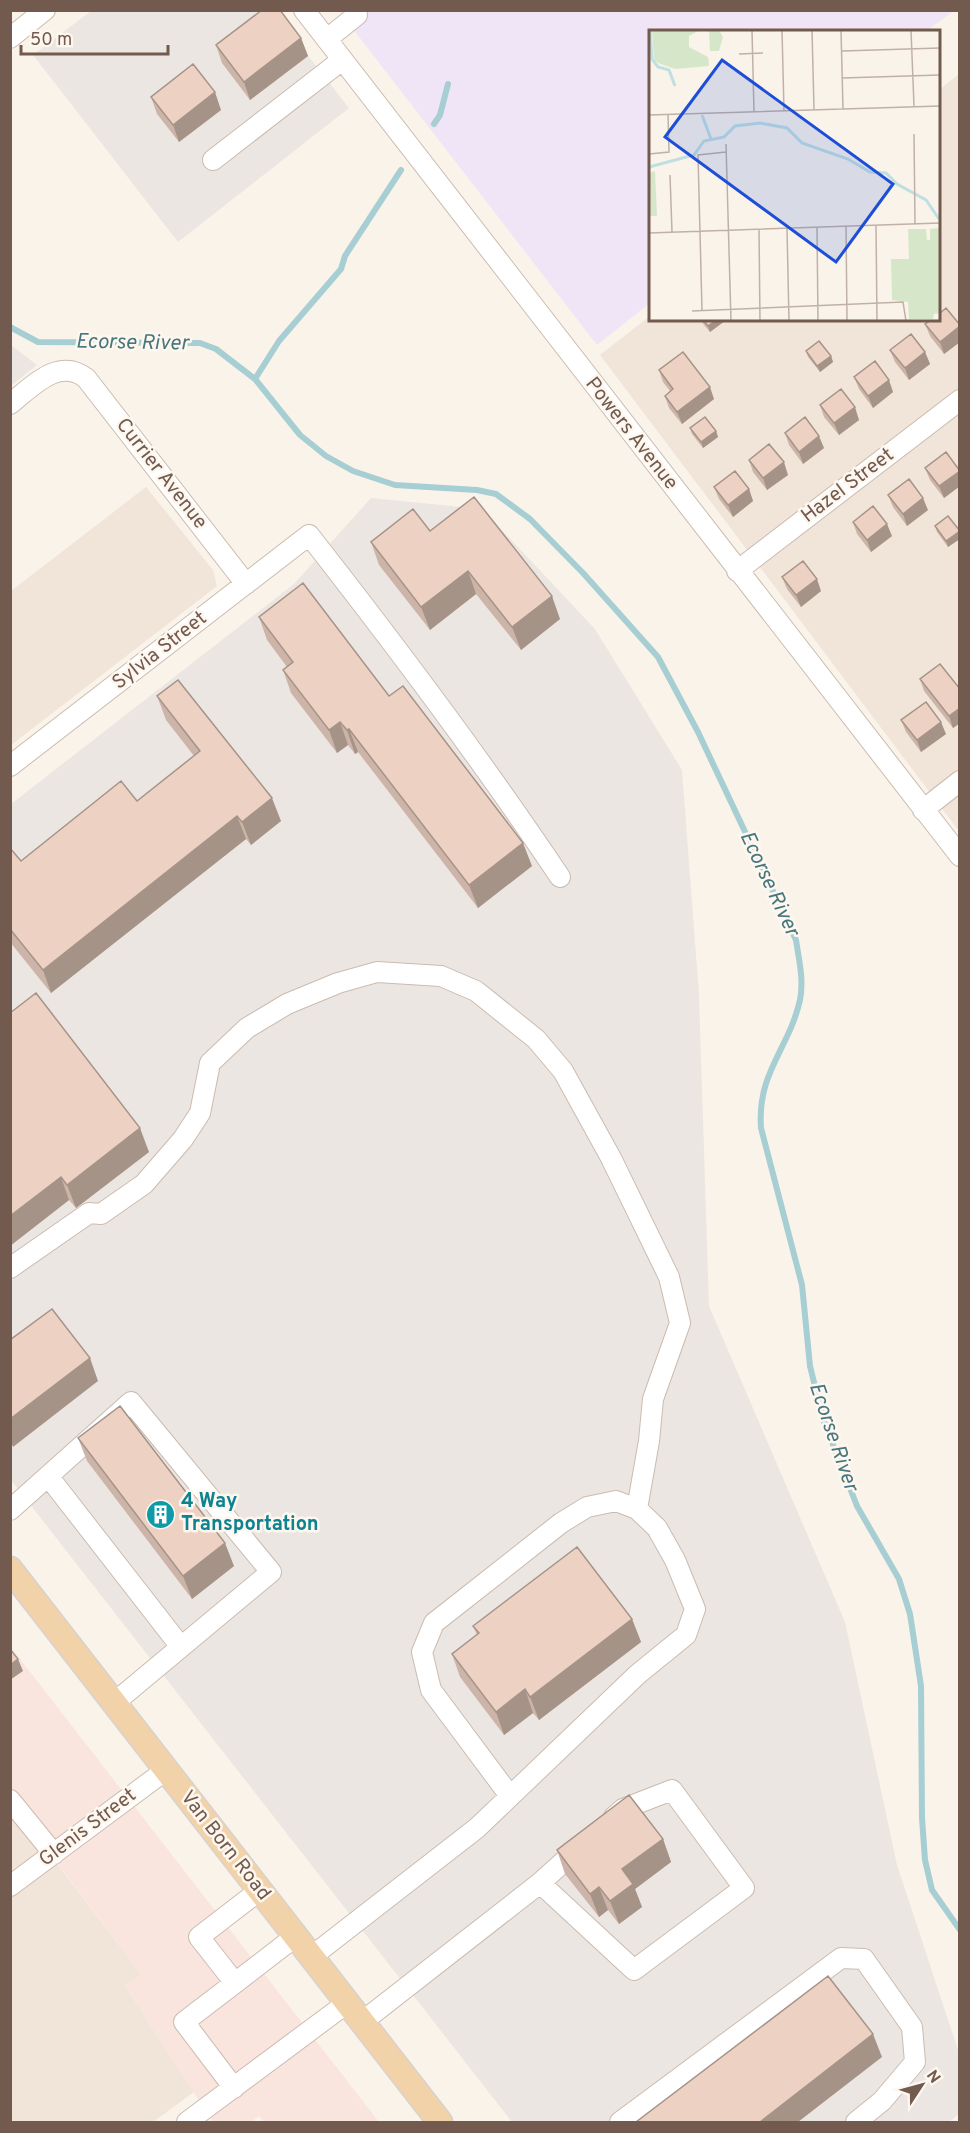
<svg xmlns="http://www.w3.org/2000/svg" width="970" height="2133" font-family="Overpass,sans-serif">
  <rect width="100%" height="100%" fill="#faf3e9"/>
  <path fill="#f1e4d8" d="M959,74V831L600,355L650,316V320H938L939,90Z
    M146,487L213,570L217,586L11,745V591Z
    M10,1802L141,1974L125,1986L194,2092L153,2122H11Z"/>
  <path fill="#f9e5de" d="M10,1646L379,2122H264L259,2116L251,2122H213L125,1986L141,1974L11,1802Z"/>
  <path fill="#ece6e2" d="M91,11H273L349,108L178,242L33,55Z
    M11,345L37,365L11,386H10Z
    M371,498L482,509L595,629L682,770L699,995L709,1306L845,1622L897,1865L959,2053V2114L949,2122H512L11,1480V804L294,584Z"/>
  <path fill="#f0e5f7" d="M339,11H954L926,31L650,32V303L597,345Z"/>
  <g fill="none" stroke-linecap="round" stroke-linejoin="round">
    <path stroke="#a7ced3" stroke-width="6" d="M434,124L440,115L448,84
      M10,327L38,342L200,343L216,349L255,379L300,435L326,456L353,471L395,485L477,490L496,494L530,519L583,573L658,657L698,732L796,940C799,960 804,980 800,1000C789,1049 757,1072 761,1128L802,1285L810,1366L823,1419L857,1506L899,1579L910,1614L921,1686L922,1818L925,1860L932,1890L960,1930
      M255,379L279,341L341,269L345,256L401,170"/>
    <defs>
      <path id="minor" d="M304,10L960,856
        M10,38L45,10
        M327,39L357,15L354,10
        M213,160L342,60
        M10,404C33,386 58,357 86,378L246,584
        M737,571L960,400
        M10,766L309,535C396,646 481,759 560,877
        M923,810L960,781
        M10,1268L89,1213L101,1214L144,1184L183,1139L200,1113L210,1063L247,1028L287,1004L338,983L377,972L441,976L476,991L536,1039L563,1071L611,1158L669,1277L680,1323L653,1399L649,1441L637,1509
        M48,1476L181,1647
        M10,1510L131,1402L271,1572L114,1703
        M10,1800L54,1854
        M540,1883L581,1846
        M10,1886L166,1770
        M260,1890L199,1937L235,1983L296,1936
        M311,1957L477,1828L638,1674L686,1635L695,1609L675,1560L657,1528L637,1509L616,1501L587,1507L561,1523L434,1623L422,1652L431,1690L510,1796
        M362,2022L540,1883L634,1970L744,1888L672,1790L623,1809L614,1817
        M234,2088L184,2022L235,1983
        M187,2122L347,2003
        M620,2122L841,1958L864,1959L912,2027L915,2062L882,2101L856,2122"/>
      <path id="major" d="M10,1569L440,2122"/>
    </defs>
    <use href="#minor" stroke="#cbbbb0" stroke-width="22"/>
    <use href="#major" stroke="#d8d1ce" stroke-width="27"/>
    <use href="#minor" stroke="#fff" stroke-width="20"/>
    <use href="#major" stroke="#f2d3a9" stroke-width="24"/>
  </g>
  <path fill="#ccb5a8" d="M301,38L308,56L250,100L222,63L216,45Z
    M151,97L221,110L179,142L157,114Z
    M700,320H726L710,332Z
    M925,324L960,325V342L944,354L930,336Z
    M890,350L925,352L930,364L909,380L895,362Z
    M806,351L831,356L833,362L820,372L808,357Z
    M659,370L714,399L682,424L669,408L665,396L670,391L663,382Z
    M854,377L893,392L873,408L859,389Z
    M820,405L859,420L839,435L824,417Z
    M690,428L716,431L718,437L703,448L692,434Z
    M785,433L824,448L803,464L789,445Z
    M749,460L788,475L767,490L753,472Z
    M925,468L960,470V486L944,498L930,480Z
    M714,487L749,489L753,501L733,517L719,499Z
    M888,495L928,510L907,526L893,507Z
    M853,522L892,536L871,552L857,534Z
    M935,526L960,531L948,547L937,532Z
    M430,531L560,619L521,650L476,594L430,630L379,565L371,542Z
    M782,577L821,591L801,607L787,589Z
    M259,617L389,696L532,866L478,908L358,752L355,754L348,745L337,753L291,693L283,670L287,667L267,640Z
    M920,679L960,689V723L953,728L924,691Z
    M157,696L281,821L251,845L246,839L51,993L10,942V848L21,861L137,801L194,756L166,720Z
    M901,720L946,734L921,752L906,732Z
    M10,1013L149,1152L76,1208L69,1200L10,1246Z
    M78,1438L234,1566L192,1599L87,1461Z
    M632,1619L641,1642L539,1720L533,1713L504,1735L460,1677L452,1654L477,1635L473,1626Z
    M663,1839L671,1862L635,1889L642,1907L619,1924L608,1910L599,1917L565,1874L557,1850Z"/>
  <path fill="#a69388" d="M301,38L308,56L250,100L244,82Z
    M215,92L221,110L179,142L173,125Z
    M716,320H726L710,332L708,326Z
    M960,326V342L944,354L940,342Z
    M925,352L930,364L909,380L905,368Z
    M831,356L833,362L820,372L817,366Z
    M889,380L893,392L873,408L868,396Z
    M710,387L714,399L682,424L677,412Z
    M855,407L859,420L839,435L834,423Z
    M716,431L718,437L703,448L701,442Z
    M819,436L824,448L803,464L799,452Z
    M784,462L788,475L767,490L763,478Z
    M960,471V486L944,498L939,486Z
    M749,489L753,501L733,517L728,505Z
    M923,498L928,510L907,526L903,514Z
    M887,524L892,536L871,552L867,540Z
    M960,531V539L948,547L946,541Z
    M468,571L476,594L430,630L421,607Z
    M817,579L821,591L801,607L796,595Z
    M552,596L560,619L521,650L512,627Z
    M960,708V723L953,728L949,716Z
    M340,722L348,745L337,753L329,730Z
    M941,722L946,734L921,752L917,740Z
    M349,729L358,752L355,754L347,730Z
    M272,798L281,821L251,845L242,822Z
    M237,816L246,839L51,993L43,970Z
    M523,843L532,866L478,908L469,885Z
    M140,1128L149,1152L76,1208L67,1185Z
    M61,1177L69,1200L10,1246V1216Z
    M90,1358L98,1381L13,1447L10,1439V1419Z
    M225,1543L234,1566L192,1599L183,1576Z
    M632,1619L641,1642L539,1720L530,1697Z
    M18,1659L23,1671L10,1680V1665Z
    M525,1689L533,1713L504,1735L496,1712Z
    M663,1839L671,1862L635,1889L642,1907L619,1924L610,1901L622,1869Z
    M599,1887L608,1910L599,1917L590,1894Z
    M873,2034L882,2057L798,2122H760Z"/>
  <path fill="#edd2c3" stroke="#a69388" stroke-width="1.5" d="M262,10H280L301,38L244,82L216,45Z
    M193,64L215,92L173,125L151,97Z
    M946,308L960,325V326L940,342L925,324L931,320H939V314Z
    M703,320H716L708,326Z
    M911,334L925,352L905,368L890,350Z
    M819,341L831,356L817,366L806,351Z
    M683,352L710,387L677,412L665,396L673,389L659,370Z
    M875,361L889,380L868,396L854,377Z
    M841,389L855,407L834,423L820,405Z
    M705,417L716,431L701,442L690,428Z
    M805,417L819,436L799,452L785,433Z
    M769,444L784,462L763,478L749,460Z
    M946,452L960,471L939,486L925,468Z
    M735,471L749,489L728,505L714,487Z
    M909,479L923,498L903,514L888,495Z
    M474,497L552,596L512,627L468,571L421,607L371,542L413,509L430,531Z
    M873,506L887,524L867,540L853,522Z
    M948,516L960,531L946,541L935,526Z
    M803,561L817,579L796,595L782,577Z
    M303,583L389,696L403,686L523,843L469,885L349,729L347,730L340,722L329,730L283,670L293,662L259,617Z
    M940,664L960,689V708L949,716L920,679Z
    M178,680L272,798L242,822L237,816L43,970L10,929V848L21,861L121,781L137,801L200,751L157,696Z
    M926,702L941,722L917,740L901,720Z
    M36,993L140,1128L67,1185L61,1177L10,1216V1013Z
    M52,1309L90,1358L10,1419V1340Z
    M120,1406L225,1543L183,1576L78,1438Z
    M577,1547L632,1619L530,1697L525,1689L496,1712L452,1654L479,1633L473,1626Z
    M10,1649L18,1659L10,1665Z
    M629,1795L663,1839L622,1869L633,1884L610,1901L599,1887L590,1894L557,1850Z
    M828,1976L873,2034L760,2122H636Z"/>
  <defs>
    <symbol id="building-disc" viewBox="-11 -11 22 22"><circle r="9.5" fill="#0f9aa8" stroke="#fdf7ef"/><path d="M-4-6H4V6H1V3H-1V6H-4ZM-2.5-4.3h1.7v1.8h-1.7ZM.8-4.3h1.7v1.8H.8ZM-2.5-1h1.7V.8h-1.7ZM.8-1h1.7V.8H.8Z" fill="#fff"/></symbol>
  </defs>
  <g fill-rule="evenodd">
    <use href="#building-disc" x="144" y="1498" width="33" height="33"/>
  </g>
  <g text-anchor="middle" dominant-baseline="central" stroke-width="5" stroke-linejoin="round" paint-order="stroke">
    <g font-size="20" fill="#725a4f" stroke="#fdf7ef">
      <text transform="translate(631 434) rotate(52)">Powers Avenue</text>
      <text transform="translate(161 474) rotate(52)">Currier Avenue</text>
      <text transform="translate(848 486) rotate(-37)">Hazel Street</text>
      <text transform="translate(160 651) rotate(-38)">Sylvia Street</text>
      <text transform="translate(88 1828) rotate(-37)">Glenis Street</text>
      <text transform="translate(225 1846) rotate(52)">Van Born Road</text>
    </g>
    <g font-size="20" font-weight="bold" fill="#0d838f" stroke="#fdf7ef" text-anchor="start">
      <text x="181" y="1502">4 Way<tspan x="181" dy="23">Transportation</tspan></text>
    </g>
    <g font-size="21" font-style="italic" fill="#47767c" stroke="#fdf7ef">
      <text transform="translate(132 343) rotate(1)">Ecorse River</text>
      <text transform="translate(769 884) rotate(65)">Ecorse River</text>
      <text transform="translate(833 1437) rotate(71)">Ecorse River</text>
    </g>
  </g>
  <g transform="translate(649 30)">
    <rect width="291" height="291" fill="#faf3e9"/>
    <path d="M3,0H51L40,6V17L59,27L60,36L26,39L9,33L5,29ZM60,0H70L74,7L70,21H61ZM6,141L8,186H0V143ZM291,198V283L285,284L284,289H260L259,272L243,270L242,229H260L259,199H277L278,210H281V199Z" fill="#d6e7c9"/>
    <path fill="none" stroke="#bfdfe2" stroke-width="3" d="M1,0L3,29L9,37L20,40L26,56M53,85L62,109M0,137L45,125L55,111L75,107L86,96L111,93L138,98L153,113L199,129L221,142L237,143L248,154L277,170L290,189"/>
    <path fill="none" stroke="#c0b1a6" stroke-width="1.5" d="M103,0L105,82M133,0L135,81M163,0L165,79M192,0L194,79M262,0L265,76M193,21L291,18M90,24L114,23M193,48L291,45M0,85L291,76M265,104L266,194M77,114L82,291M0,124L20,122L19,84M21,145L23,202M227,195L228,291M197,196L198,291M168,197L169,291M138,198L140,291M110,199L111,291M0,203L291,193M53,280L49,125L77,122M43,281L254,272L257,291"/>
    <path fill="#1d4ed8" fill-opacity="0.15" stroke="#1d4ed8" stroke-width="3" d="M73,30L244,154L187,232L16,107Z"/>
    <rect width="291" height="291" fill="none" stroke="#725a4f" stroke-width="3"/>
  </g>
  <rect width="970" height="2133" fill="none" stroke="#725a4f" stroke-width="24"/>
  <g transform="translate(922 2085) rotate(54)" stroke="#fdf7ef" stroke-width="4.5" paint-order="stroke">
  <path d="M0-4.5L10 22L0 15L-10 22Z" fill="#725a4f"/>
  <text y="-9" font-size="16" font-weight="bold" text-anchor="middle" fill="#725a4f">N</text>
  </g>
  <path d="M21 45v9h147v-9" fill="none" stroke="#725a4f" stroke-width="3"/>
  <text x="30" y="45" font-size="18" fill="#725a4f" stroke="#fdf7ef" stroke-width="4.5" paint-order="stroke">50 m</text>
</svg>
